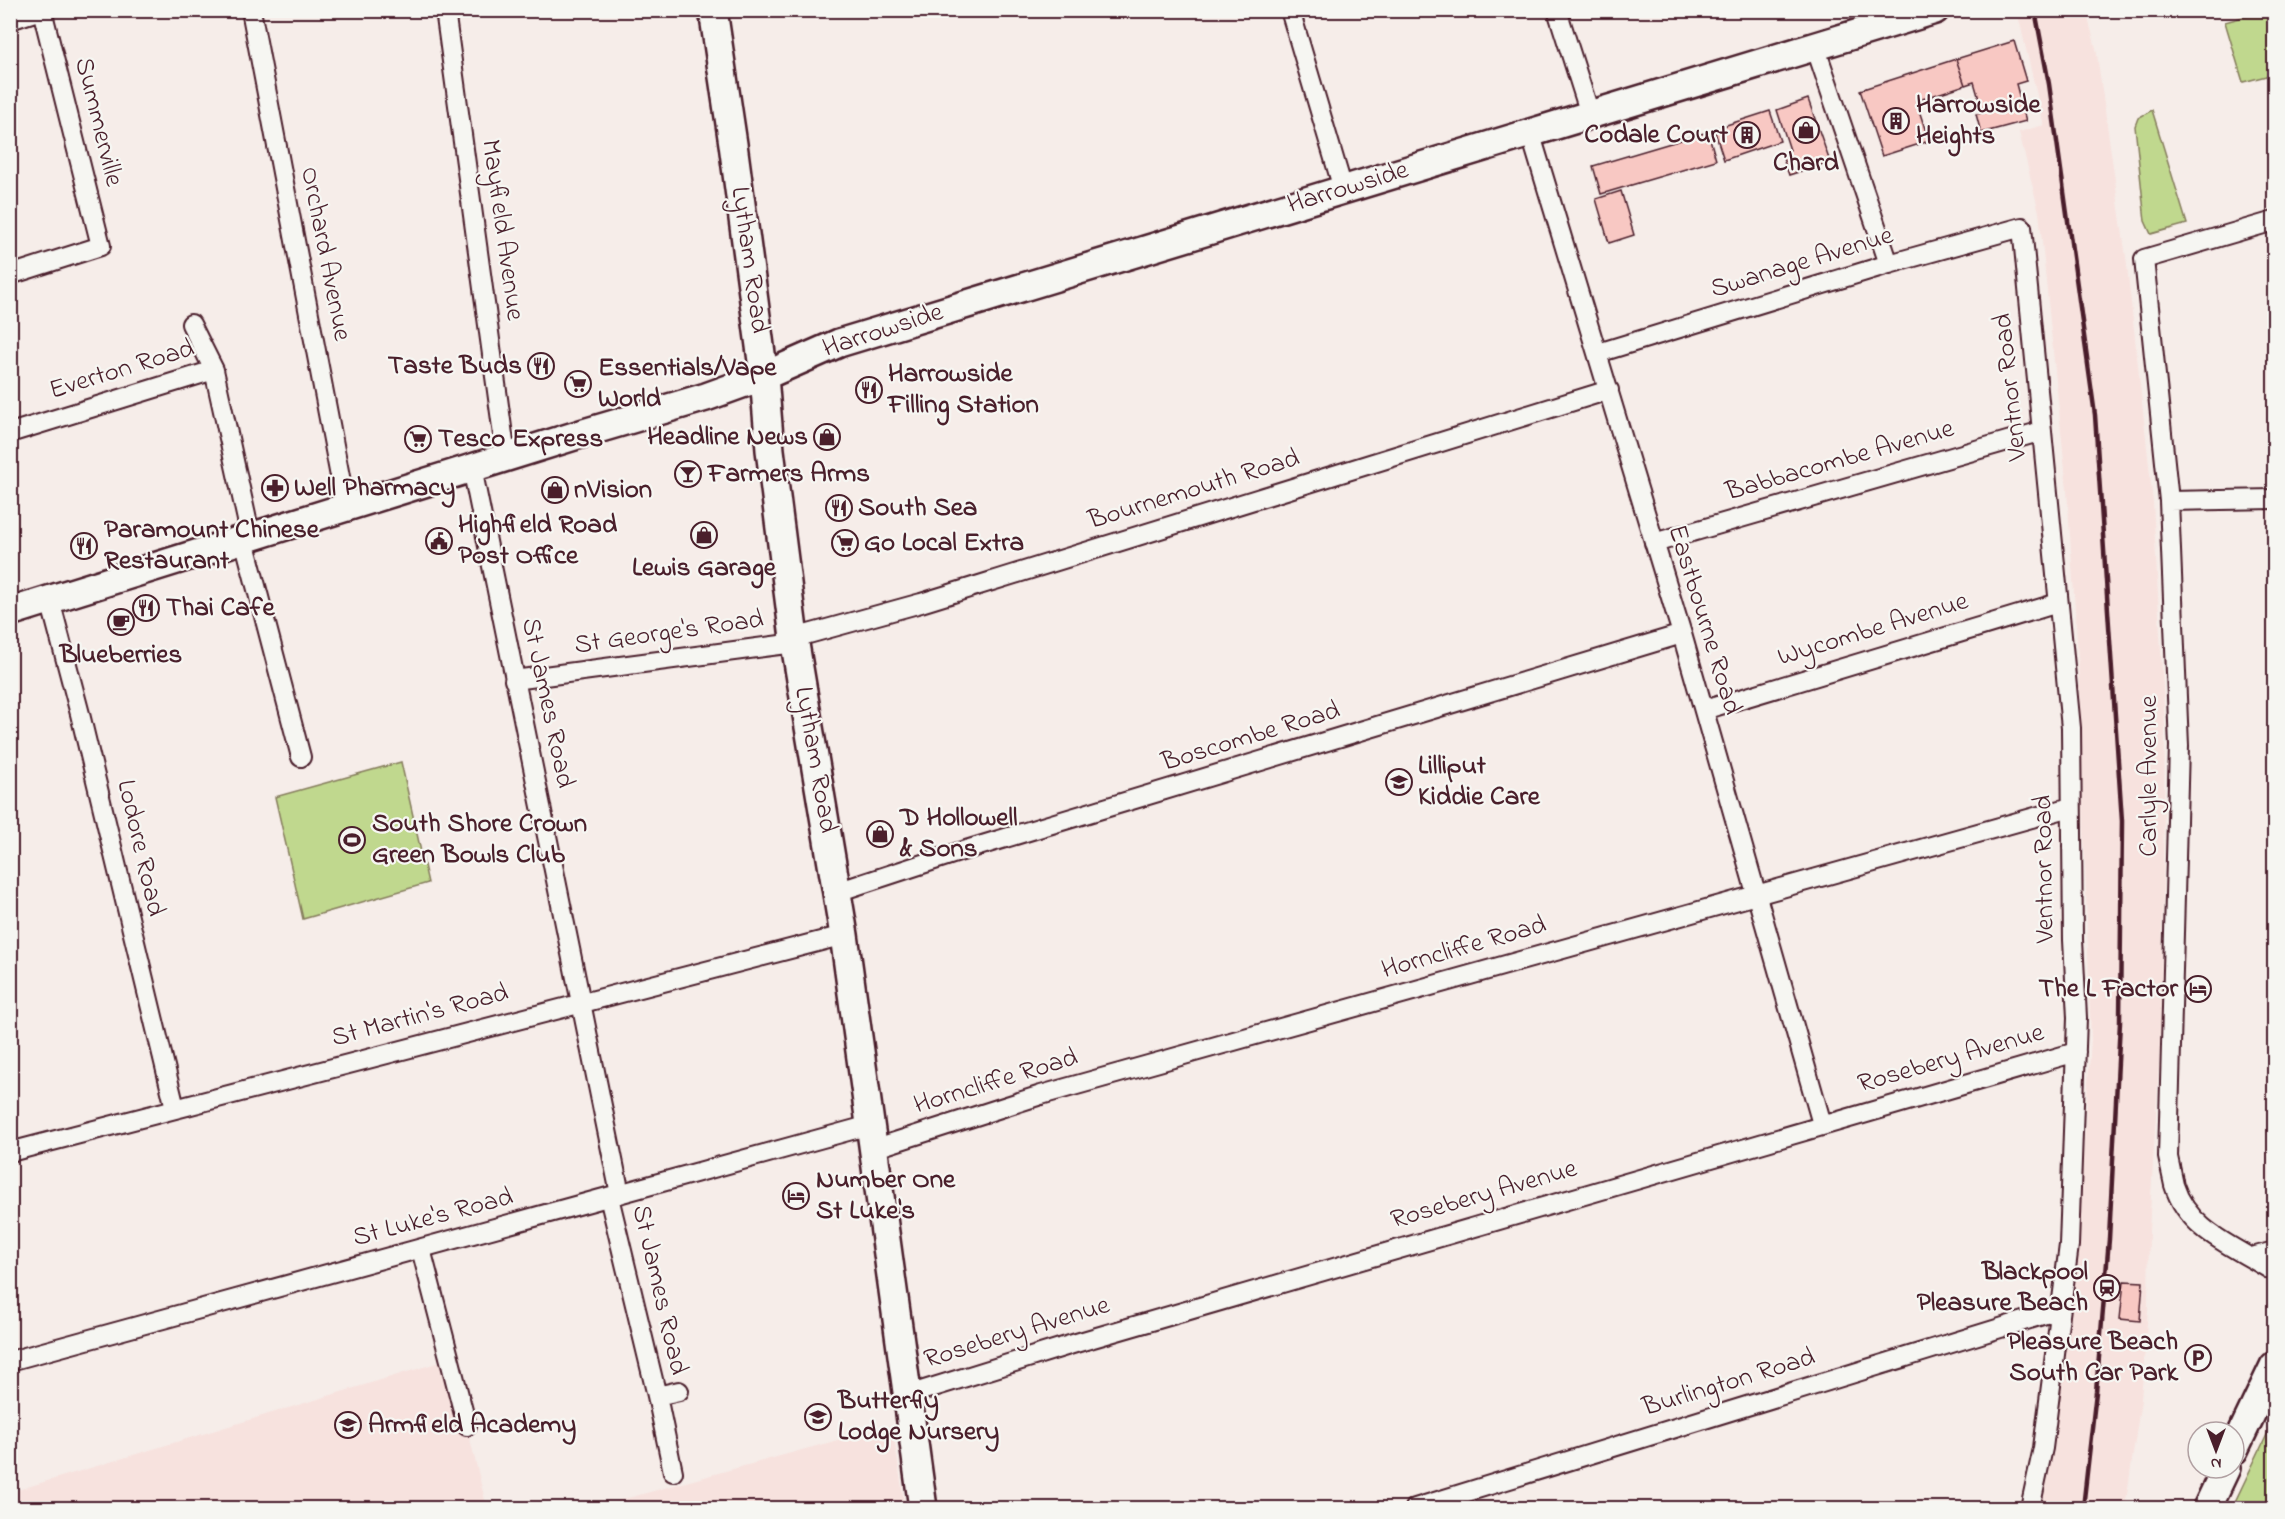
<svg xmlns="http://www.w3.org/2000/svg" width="2285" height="1519" font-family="'Indie Flower',sans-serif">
  <rect width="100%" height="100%" fill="#f6ede9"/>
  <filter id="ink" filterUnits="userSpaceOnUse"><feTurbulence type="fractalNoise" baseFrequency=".0167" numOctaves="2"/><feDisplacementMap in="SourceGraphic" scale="12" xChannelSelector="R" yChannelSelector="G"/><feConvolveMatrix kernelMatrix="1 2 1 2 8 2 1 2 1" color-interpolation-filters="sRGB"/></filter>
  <g filter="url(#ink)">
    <path fill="#f7e2de" d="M2017,11H2086L2096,48L2126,257L2153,502L2165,727L2161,1027L2149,1231L2148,1309L2141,1400L2125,1508H2041L2054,1441L2077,1245L2091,1040L2078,655L2067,490L2039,212L2019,132L2044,125Z
      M450,1359L487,1508H11V1492Z
      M892,1425L905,1508H592Z"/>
    <path fill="#c0d88e" stroke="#857c5c" stroke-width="1.5" d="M2265,11H2274V74L2243,82L2225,22Z
      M2152,110L2187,224L2151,234L2145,221L2135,126L2138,118Z
      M401,762L428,883L303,919L275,797Z
      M2274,1420V1508H2232Z"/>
    <path fill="#f8c8c3" stroke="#4a1f2b" stroke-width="1.5" d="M2014,41L2026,81L2016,84L2026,121L1981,133L1976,114L1983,113L1974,82L1965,85L1956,59Z
      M1956,59L1965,85L1916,101L1929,141L1882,156L1860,90Z
      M1808,99L1830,162L1789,175L1781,153L1790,150L1777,110Z
      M1770,111L1780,141L1724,160L1714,129Z
      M1708,132L1716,160L1601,194L1593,166Z
      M1621,191L1634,235L1609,243L1596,199Z
      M2124,1281L2143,1282L2140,1321L2120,1319Z"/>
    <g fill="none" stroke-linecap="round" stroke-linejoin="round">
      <defs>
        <path id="street" d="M251,10L346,508
          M445,10L506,457
          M1290,10L1343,189
          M1557,10L1590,114
          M10,20L41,10
          M1815,46L1889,264
          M1530,132L1682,634L1822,1124
          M2274,221L2144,259L2169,501L2179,746L2168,1157C2170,1166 2172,1176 2174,1185C2189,1233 2237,1247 2274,1272
          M10,275L101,246L42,10
          M191,324L214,370L251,538
          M1598,353L1889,264L2022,227L2071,728L2073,940L2077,1018L2069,1245L2043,1448L2030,1508
          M10,433L214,370
          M472,468L620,1194
          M2169,501L2274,499
          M244,540L301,757
          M1654,543L2042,431
          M50,600L80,714L175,1108
          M794,638L921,603L1609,390
          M514,680L795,643
          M1704,710L2058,603
          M837,892L959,852L1682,634
          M873,1149L1041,1095L2071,807
          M10,1152L844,935
          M609,1197L657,1396L679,1391
          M421,1249L467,1426
          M2252,1257L2274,1251
          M10,1361L870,1125
          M908,1395L1076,1343L2076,1052
          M657,1396L673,1472
          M1415,1508L2059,1310"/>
        <path id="secondary" d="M713,10L733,144L764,376L770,450L794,638L844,935L923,1508
          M10,612L584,433L706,397L764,376L839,343L1935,10
          M2234,1450L2274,1366
          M2207,1508L2226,1468"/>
      </defs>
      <use href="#street" stroke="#4a1f2b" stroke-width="22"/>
      <use href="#secondary" stroke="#4a1f2b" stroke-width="32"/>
      <use href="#street" stroke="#f6f6f2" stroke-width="18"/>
      <use href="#secondary" stroke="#f6f6f2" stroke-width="27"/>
      <path stroke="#4a1f2b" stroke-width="4.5" d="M2035,10L2049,84L2095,415L2122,821L2120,1022L2109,1239L2096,1392L2083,1508"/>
    </g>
  </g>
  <defs>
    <symbol id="building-ring" viewBox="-11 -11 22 22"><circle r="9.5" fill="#f6f6f2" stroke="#4a1f2b" stroke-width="1.5"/><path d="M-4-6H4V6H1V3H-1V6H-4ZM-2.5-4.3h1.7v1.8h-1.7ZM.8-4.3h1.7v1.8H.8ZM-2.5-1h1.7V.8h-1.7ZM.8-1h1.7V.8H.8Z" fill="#4a1f2b"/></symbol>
    <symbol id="shop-ring" viewBox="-11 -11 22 22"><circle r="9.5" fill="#f6f6f2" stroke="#4a1f2b" stroke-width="1.5"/><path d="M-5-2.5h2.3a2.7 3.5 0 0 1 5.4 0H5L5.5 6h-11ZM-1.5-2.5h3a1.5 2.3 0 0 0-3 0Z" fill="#4a1f2b"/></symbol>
    <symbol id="restaurant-ring" viewBox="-11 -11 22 22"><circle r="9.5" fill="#f6f6f2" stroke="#4a1f2b" stroke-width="1.5"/><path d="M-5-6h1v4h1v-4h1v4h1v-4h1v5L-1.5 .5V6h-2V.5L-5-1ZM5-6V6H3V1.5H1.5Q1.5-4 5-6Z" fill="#4a1f2b"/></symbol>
    <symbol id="supermarket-ring" viewBox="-11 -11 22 22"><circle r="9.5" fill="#f6f6f2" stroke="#4a1f2b" stroke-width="1.5"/><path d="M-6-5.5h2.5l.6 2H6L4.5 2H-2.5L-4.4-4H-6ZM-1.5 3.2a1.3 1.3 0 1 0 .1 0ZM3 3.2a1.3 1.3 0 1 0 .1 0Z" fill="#4a1f2b"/></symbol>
    <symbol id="bar-ring" viewBox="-11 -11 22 22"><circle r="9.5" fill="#f6f6f2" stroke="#4a1f2b" stroke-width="1.5"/><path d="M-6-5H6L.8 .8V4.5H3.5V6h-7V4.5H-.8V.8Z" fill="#4a1f2b"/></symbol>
    <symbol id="pharmacy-ring" viewBox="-11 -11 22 22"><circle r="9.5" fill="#f6f6f2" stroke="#4a1f2b" stroke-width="1.5"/><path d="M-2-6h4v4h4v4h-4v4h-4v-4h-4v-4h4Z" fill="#4a1f2b"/></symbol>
    <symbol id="civic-ring" viewBox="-11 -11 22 22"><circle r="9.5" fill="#f6f6f2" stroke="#4a1f2b" stroke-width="1.5"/><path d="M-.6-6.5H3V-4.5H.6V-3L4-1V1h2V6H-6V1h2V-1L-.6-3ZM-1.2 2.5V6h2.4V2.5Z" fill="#4a1f2b"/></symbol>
    <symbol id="cafe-ring" viewBox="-11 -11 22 22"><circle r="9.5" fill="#f6f6f2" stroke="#4a1f2b" stroke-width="1.5"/><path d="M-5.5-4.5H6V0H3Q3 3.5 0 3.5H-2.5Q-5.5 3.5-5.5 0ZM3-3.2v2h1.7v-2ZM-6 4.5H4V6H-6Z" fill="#4a1f2b"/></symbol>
    <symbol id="school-ring" viewBox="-11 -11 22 22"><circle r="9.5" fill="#f6f6f2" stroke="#4a1f2b" stroke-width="1.5"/><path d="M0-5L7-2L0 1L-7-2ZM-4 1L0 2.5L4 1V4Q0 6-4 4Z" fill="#4a1f2b"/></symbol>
    <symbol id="stadium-ring" viewBox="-11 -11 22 22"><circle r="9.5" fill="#f6f6f2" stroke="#4a1f2b" stroke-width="1.5"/><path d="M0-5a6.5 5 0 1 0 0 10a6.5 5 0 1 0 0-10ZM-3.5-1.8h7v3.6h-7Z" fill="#4a1f2b"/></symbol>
    <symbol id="hotel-ring" viewBox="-11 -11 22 22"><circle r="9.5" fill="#f6f6f2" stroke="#4a1f2b" stroke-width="1.5"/><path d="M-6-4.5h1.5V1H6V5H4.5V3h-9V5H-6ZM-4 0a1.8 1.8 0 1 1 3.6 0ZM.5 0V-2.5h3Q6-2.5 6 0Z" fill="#4a1f2b"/></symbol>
    <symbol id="station-ring" viewBox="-11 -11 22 22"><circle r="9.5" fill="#f6f6f2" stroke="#4a1f2b" stroke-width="1.5"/><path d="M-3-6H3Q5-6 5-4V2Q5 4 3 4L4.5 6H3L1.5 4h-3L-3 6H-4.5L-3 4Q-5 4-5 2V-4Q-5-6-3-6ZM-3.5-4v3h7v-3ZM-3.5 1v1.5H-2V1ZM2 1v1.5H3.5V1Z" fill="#4a1f2b"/></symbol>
    <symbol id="parking-ring" viewBox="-11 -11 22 22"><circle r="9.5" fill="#f6f6f2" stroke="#4a1f2b" stroke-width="1.5"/><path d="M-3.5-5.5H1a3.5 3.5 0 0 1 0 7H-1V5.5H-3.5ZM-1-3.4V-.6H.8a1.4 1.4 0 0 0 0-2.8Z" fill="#4a1f2b"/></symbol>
  </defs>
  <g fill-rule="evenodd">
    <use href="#building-ring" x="1881" y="106" width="30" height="30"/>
    <use href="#shop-ring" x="1791" y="115" width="30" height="30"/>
    <use href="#building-ring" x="1732" y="120" width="30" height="30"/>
    <use href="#restaurant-ring" x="526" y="351" width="30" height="30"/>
    <use href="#supermarket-ring" x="563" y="369" width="30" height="30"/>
    <use href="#restaurant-ring" x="854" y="375" width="30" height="30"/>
    <use href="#shop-ring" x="812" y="422" width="30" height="30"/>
    <use href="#supermarket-ring" x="403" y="424" width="30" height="30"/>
    <use href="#bar-ring" x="673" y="459" width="30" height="30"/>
    <use href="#pharmacy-ring" x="260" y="473" width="30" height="30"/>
    <use href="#shop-ring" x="540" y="475" width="30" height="30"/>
    <use href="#restaurant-ring" x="824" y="493" width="30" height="30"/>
    <use href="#shop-ring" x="689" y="520" width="30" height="30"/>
    <use href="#civic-ring" x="424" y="526" width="30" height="30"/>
    <use href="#supermarket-ring" x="830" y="528" width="30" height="30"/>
    <use href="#restaurant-ring" x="69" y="531" width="30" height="30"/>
    <use href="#restaurant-ring" x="131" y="593" width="30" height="30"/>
    <use href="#cafe-ring" x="106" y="607" width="30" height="30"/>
    <use href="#school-ring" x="1384" y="767" width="30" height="30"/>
    <use href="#shop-ring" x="865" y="819" width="30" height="30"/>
    <use href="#stadium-ring" x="337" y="825" width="30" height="30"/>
    <use href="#hotel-ring" x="2183" y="974" width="30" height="30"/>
    <use href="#hotel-ring" x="781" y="1181" width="30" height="30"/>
    <use href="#station-ring" x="2092" y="1273" width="30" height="30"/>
    <use href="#parking-ring" x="2183" y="1343" width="30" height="30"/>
    <use href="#school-ring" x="803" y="1402" width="30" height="30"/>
    <use href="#school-ring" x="333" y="1410" width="30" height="30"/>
  </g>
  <g text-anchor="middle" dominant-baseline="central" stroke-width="4.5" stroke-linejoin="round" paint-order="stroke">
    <g font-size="27" font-weight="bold" fill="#4a1f2b" stroke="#f6f6f2" text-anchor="start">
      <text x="1916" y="105">Harrowside<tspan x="1916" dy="31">Heights</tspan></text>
      <text x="1728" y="135" text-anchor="end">Codale Court</text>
      <text x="1806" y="163" text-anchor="middle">Chard</text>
      <text x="522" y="366" text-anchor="end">Taste Buds</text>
      <text x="598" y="368">Essentials/Vape<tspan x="598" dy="31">World</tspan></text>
      <text x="888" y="374">Harrowside<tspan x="888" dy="31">Filling Station</tspan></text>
      <text x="808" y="437" text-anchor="end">Headline News</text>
      <text x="438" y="439">Tesco Express</text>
      <text x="708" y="474">Farmers Arms</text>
      <text x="294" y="488">Well Pharmacy</text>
      <text x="574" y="490">nVision</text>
      <text x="858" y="508">South Sea</text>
      <text x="458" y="525">Highfield Road<tspan x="458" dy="31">Post Office</tspan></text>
      <text x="104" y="530">Paramount Chinese<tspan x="104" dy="31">Restaurant</tspan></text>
      <text x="864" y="543">Go Local Extra</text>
      <text x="704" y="568" text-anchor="middle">Lewis Garage</text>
      <text x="166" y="608">Thai Cafe</text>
      <text x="121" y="655" text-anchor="middle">Blueberries</text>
      <text x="1418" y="766">Lilliput<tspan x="1418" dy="31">Kiddie Care</tspan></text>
      <text x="900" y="818">D Hollowell<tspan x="900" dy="31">&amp; Sons</tspan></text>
      <text x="372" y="824">South Shore Crown<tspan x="372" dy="31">Green Bowls Club</tspan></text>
      <text x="2178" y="989" text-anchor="end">The L Factor</text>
      <text x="816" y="1180">Number One<tspan x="816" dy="31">St Luke's</tspan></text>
      <text x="2088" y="1272" text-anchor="end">Blackpool<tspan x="2088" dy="31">Pleasure Beach</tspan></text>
      <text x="2178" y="1342" text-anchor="end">Pleasure Beach<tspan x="2178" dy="31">South Car Park</tspan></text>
      <text x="838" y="1401">Butterfly<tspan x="838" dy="31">Lodge Nursery</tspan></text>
      <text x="368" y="1425">Armfield Academy</text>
    </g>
    <g font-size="27" fill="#4a1f2b" stroke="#f6f6f2">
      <text transform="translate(98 122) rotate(76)">Summerville</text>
      <text transform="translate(1348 188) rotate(-17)">Harrowside</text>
      <text transform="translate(502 230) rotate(82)">Mayfield Avenue</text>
      <text transform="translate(325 254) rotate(79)">Orchard Avenue</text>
      <text transform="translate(749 260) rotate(82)">Lytham Road</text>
      <text transform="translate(1802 263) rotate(-17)">Swanage Avenue</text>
      <text transform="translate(883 331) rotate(-18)">Harrowside</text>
      <text transform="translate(122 370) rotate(-17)">Everton Road</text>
      <text transform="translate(2011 387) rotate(-96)">Ventnor Road</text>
      <text transform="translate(1840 461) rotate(-16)">Babbacombe Avenue</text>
      <text transform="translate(1194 490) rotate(-17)">Bournemouth Road</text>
      <text transform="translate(1704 620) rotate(73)">Eastbourne Road</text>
      <text transform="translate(1873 630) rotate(-17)">Wycombe Avenue</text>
      <text transform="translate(669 633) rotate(-8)">St George's Road</text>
      <text transform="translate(547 703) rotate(78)">St James Road</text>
      <text transform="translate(1251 737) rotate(-17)">Boscombe Road</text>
      <text transform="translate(815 760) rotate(80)">Lytham Road</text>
      <text transform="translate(2149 776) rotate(-90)">Carlyle Avenue</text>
      <text transform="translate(140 848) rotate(77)">Lodore Road</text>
      <text transform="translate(2045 869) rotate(-91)">Ventnor Road</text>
      <text transform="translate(1464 948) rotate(-16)">Horncliffe Road</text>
      <text transform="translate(420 1016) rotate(-15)">St Martin's Road</text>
      <text transform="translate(1951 1059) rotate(-16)">Rosebery Avenue</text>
      <text transform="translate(996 1082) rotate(-17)">Horncliffe Road</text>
      <text transform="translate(1484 1195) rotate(-16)">Rosebery Avenue</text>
      <text transform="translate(433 1218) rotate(-15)">St Luke's Road</text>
      <text transform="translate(659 1290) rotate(77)">St James Road</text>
      <text transform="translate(1017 1333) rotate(-17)">Rosebery Avenue</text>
      <text transform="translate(1729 1383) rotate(-17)">Burlington Road</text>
    </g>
  </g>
  <rect width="2285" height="1519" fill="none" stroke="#f6f6f2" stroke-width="36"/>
  <rect x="18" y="18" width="2249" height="1483" fill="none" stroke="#4a1f2b" stroke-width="2" filter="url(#ink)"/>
  <g transform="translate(2216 1450) rotate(180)"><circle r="28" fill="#f6f6f2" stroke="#b1a0a2" stroke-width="1.5"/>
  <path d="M0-4.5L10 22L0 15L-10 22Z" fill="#4a1f2b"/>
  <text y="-9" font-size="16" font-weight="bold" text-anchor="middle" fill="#4a1f2b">N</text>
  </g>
</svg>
